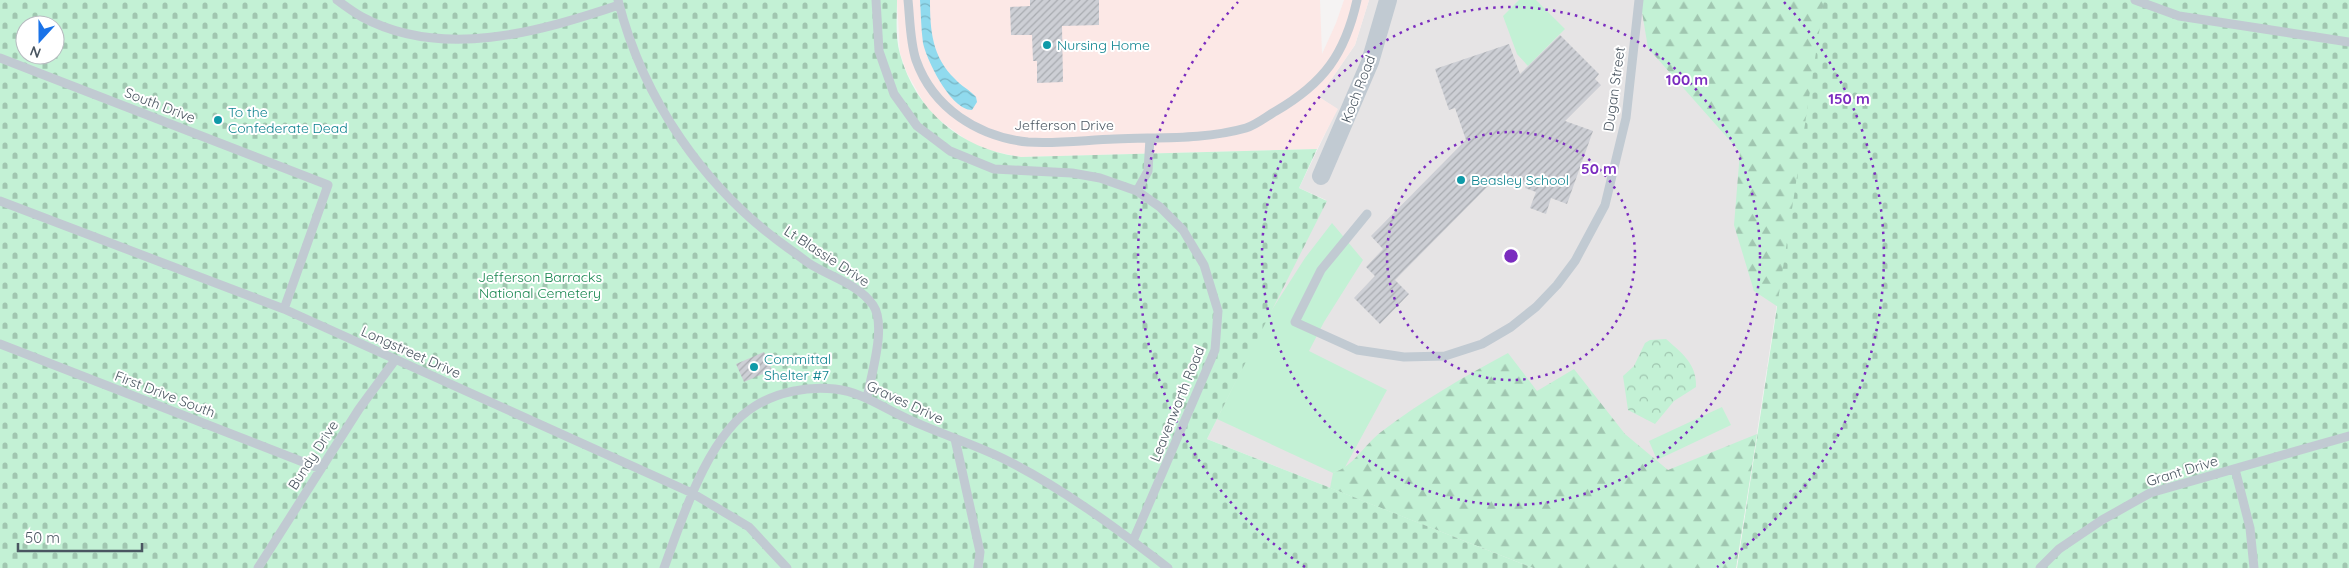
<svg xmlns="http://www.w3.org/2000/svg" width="2349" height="568" font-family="Quicksand,sans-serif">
  <defs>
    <pattern id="forest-firs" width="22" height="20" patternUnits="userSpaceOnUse" patternTransform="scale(1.25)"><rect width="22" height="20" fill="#c3f1d5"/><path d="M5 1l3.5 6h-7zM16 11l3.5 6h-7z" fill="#a0c6b0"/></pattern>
    <pattern id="cemetery-stones" width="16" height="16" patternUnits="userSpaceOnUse" patternTransform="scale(1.25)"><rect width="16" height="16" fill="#c3f1d5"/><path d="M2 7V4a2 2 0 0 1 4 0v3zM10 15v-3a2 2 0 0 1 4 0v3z" fill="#a0c6b0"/></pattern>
    <pattern id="park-crowns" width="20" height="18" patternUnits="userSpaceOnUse" patternTransform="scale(1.25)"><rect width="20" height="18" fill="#c3f1d5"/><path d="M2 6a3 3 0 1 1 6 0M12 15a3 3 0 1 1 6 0" fill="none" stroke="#a0c6b0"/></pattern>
    <pattern id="water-waves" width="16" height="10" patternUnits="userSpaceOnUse" patternTransform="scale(1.25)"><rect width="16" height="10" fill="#90daee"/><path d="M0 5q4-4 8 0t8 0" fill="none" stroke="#78b4c4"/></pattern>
    <pattern id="building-hatch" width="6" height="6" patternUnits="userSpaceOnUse" patternTransform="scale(1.25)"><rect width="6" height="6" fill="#cdcfd5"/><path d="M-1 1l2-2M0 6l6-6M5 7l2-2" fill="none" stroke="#a8abb0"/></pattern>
  </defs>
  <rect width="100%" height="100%" fill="#f5f3f3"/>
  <path fill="#e6e4e5" d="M1369,0H1824L1736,568H1533L1207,439L1326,200L1299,188L1337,109L1319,97L1355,45Z"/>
  <path fill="#fce8e6" d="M897,0H1369L1355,45L1319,97L1338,109L1317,149L1021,157L987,150L972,144L934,116L924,103L907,73L900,53Z"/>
  <path fill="#c3f1d5" d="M1519,0H1536L1565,29L1528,66L1517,54L1503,16Z
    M1332,223L1363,260L1324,322L1309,351L1387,390L1344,469L1333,473L1217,419L1268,316L1305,258Z
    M1722,407L1731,425L1657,460L1649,441Z"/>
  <path fill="url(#forest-firs)" d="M1640,0H1851L1790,315L1754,291L1734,225L1740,152L1648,48Z
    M1508,353L1537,391L1574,369L1625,434L1668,470L1757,434L1736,568H1533L1330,488L1333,473C1354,466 1364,445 1381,432C1421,401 1464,377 1508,353Z"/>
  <path fill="url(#cemetery-stones)" fill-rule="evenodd" d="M0,0H897C897,17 895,37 900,54C916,112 963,150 1021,157L1317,149L1299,188L1327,201L1207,439L1533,568H0ZM25,25H55V55H25Z
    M1824,0H2349V568H1737Z"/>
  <path fill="url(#park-crowns)" d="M1666,339C1682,353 1697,364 1696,387L1674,401L1655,424L1628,410L1623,376L1634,366L1645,343L1650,340Z"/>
  <path fill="url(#water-waves)" d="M920,0H930C930,30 932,57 955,79C961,86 970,90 976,97L977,102L972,110C951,110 927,61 923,43C921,29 921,14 920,0Z"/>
  <path fill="#f5f3f3" d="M1320,0H1344L1336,23L1322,54Z"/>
  <path fill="url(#building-hatch)" d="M1030,0H1099V25L1062,26L1063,82L1037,83V61H1033L1032,35H1011L1010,7L1030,6Z
    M1560,35L1599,74L1595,79L1601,85L1565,121L1593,131L1567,204L1551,198L1546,214L1530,208L1536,192L1525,188L1526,185L1499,175L1395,280L1409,294L1380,324L1354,298L1375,276L1366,267L1383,249L1371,236L1466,140L1455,108L1449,110L1435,69L1509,44L1520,74Z
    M764,352L772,370L744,382L736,364Z"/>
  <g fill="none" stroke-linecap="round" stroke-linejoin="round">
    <path stroke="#c1cad2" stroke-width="9" d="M337,0C345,6 353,12 362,17C442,60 539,32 619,5
      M618,0C643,100 705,189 788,248C795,253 803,259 810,264C831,277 858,284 873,305C887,325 871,375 867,398
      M876,0L879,51L894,94L917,126L950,151L994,169L1072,173L1100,178L1137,191L1160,207L1183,230L1204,265L1218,311L1215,350L1133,541
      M908,0C910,19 910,42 916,60C933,108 978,137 1028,142C1056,144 1086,140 1115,139C1158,137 1204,140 1246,128C1256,125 1267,116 1276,111C1324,83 1345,54 1357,0
      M2135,0L2179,16L2349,42
      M0,58L328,185L284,309
      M1137,191L1148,171L1150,138
      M0,201L284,309L692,493L749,527L787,568
      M1367,214L1321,270L1295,322L1357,350L1404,357L1445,356L1482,344L1511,327L1536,307L1557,285L1575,261L1605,205L1626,118L1639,0
      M0,344L321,469
      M955,439L980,552L978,568
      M2235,469L2250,528L2254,568
      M258,568L359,409L395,360
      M664,568C682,519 708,434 755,406C778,392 807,386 835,389C862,392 883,408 908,419C938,433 971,443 1002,458C1061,487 1116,528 1168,568
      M2040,568L2059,549L2102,520L2150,493L2349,436"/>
    <path stroke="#c1cad2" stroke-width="18" d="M1321,176L1370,62L1388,0"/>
  </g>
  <g fill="none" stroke="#7b2cbf" stroke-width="2.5" stroke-dasharray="2.5 5">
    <circle cx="1511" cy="256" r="124"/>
    <circle cx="1511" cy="256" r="249"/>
    <path d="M1305 567A373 373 0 0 1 1238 2M1784 2A373 373 0 0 1 1717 567"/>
  </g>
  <g fill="#0f9aa8" stroke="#fff" stroke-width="2">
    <circle cx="1047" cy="45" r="5"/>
    <circle cx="218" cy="120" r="5"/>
    <circle cx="1461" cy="180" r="5"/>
    <circle cx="754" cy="367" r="5"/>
  </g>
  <g text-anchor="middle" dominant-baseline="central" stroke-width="4" stroke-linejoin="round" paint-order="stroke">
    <g font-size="14" fill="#0d838f" stroke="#fff" text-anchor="start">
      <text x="1057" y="45">Nursing Home</text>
      <text x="228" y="112">To the<tspan x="228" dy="16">Confederate Dead</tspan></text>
      <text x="1471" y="180">Beasley School</text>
      <text x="764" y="359">Committal<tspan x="764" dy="16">Shelter #7</tspan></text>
    </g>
    <g font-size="14" fill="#4a5661" stroke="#fff">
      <text transform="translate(1358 89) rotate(-69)">Koch Road</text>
      <text transform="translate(1614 89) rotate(-82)">Dugan Street</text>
      <text transform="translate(160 105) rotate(21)">South Drive</text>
      <text x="1064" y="125">Jefferson Drive</text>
      <text transform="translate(827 256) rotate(33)">Lt Blassie Drive</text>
      <text transform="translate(411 352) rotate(24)">Longstreet Drive</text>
      <text transform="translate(165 394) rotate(21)">First Drive South</text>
      <text transform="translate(905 402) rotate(25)">Graves Drive</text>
      <text transform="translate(1177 404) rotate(-68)">Leavenworth Road</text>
      <text transform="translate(313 455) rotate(-57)">Bundy Drive</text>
      <text transform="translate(2182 471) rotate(-17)">Grant Drive</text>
    </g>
    <g font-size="14" fill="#17864f" stroke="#fff">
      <text x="540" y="277">Jefferson Barracks<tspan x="540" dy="16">National Cemetery</tspan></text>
    </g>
  </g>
  <circle cx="1511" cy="256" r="8" fill="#7b2cbf" stroke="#fff" stroke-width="2.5"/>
  <g font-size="15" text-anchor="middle" font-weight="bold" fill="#7b2cbf" stroke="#fff" stroke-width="4" stroke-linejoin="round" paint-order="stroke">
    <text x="1687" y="85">100 m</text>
    <text x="1849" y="104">150 m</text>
    <text x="1599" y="174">50 m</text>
  </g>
  <g transform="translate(40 40) rotate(201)"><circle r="24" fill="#ffffff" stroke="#b7bbc0"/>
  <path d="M0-4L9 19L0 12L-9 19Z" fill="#1a73e8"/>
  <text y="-8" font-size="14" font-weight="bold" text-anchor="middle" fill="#4a5661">N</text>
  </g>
  <path d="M18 543v8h124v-8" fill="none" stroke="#4a5661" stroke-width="2.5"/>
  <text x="25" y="543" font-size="15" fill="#4a5661" stroke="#ffffff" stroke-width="4" paint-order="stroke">50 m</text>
</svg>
